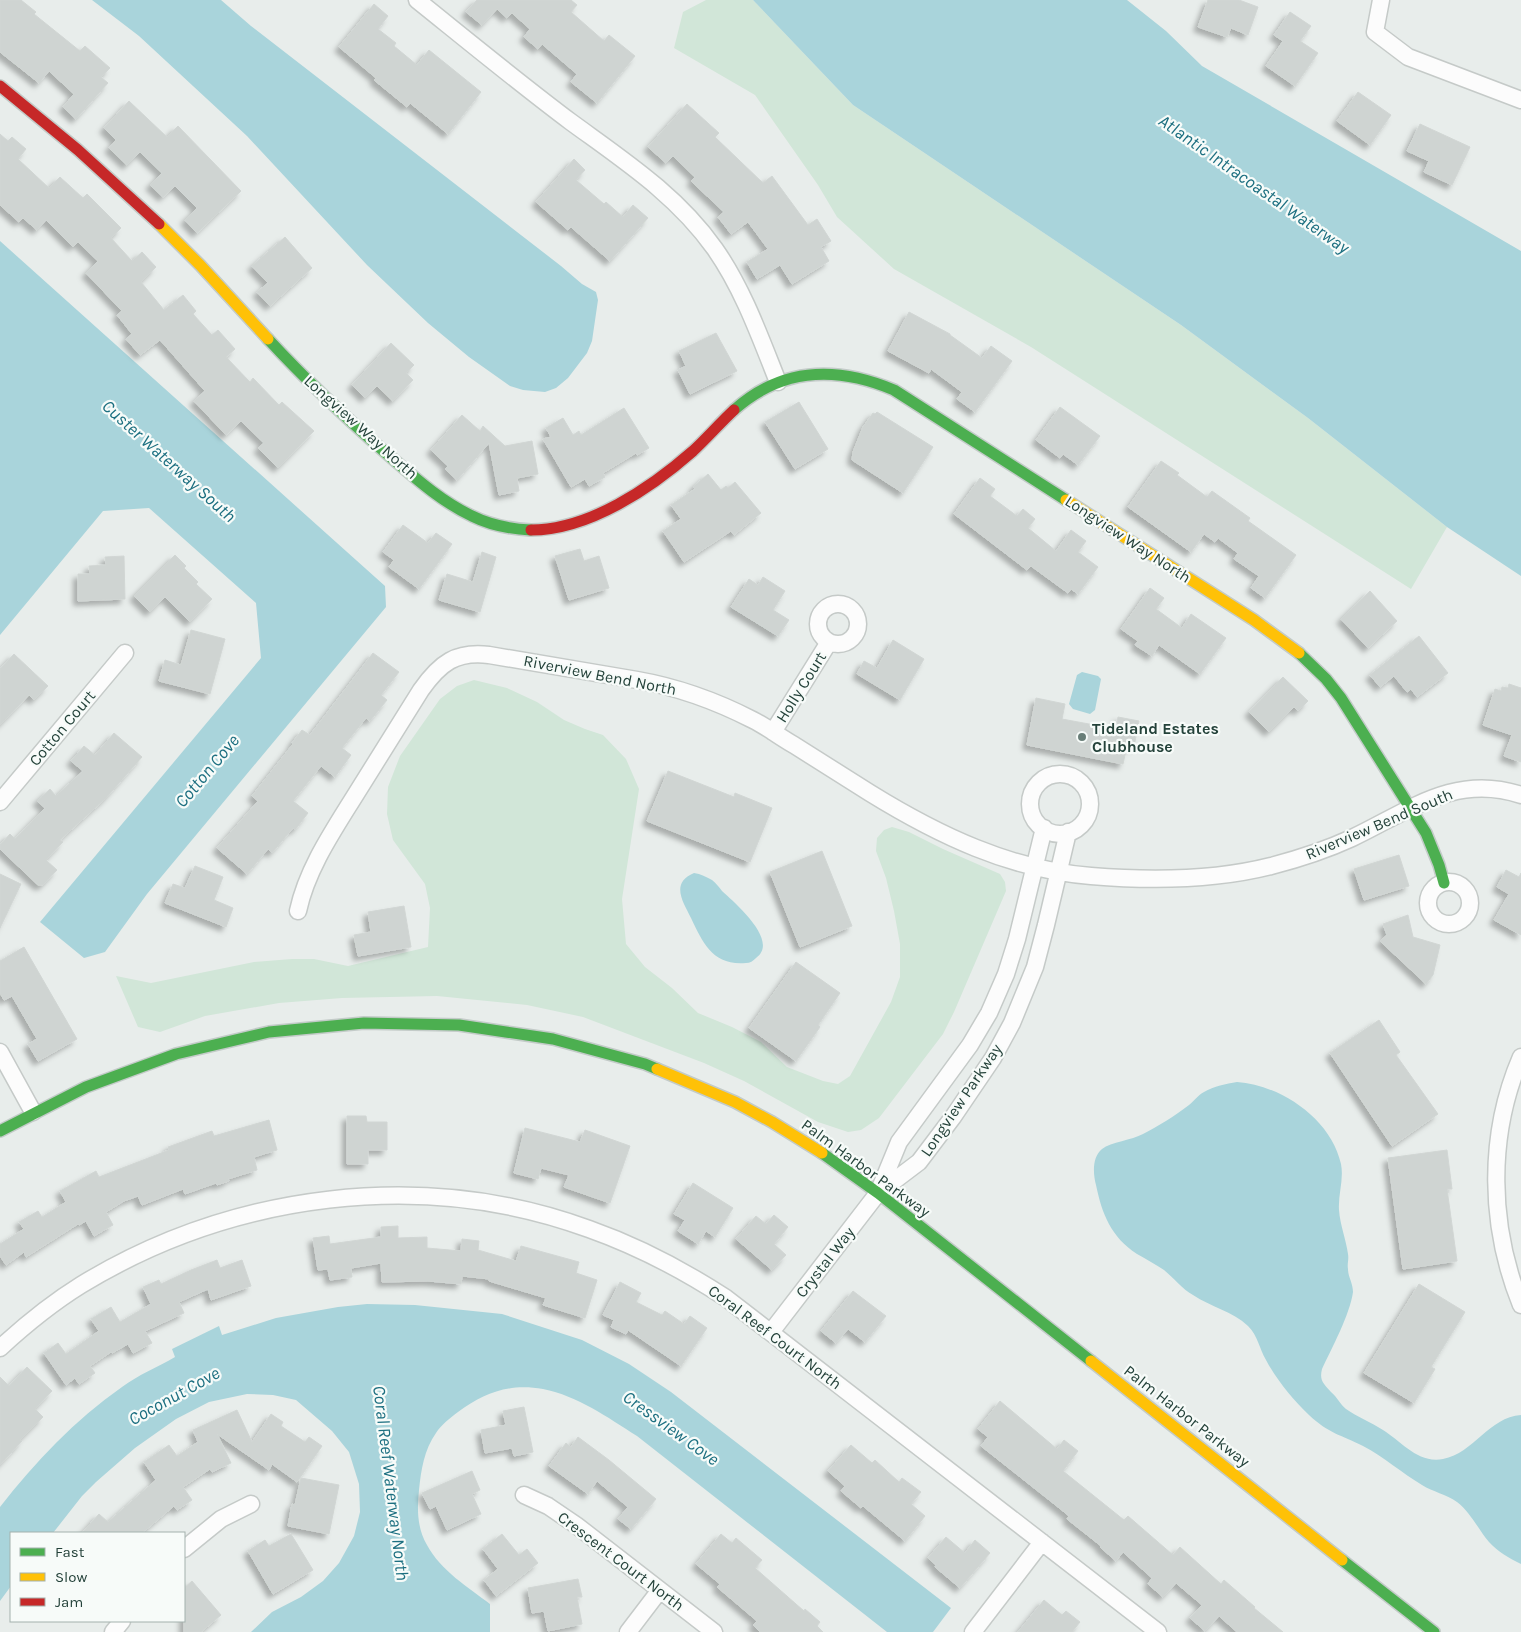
<svg xmlns="http://www.w3.org/2000/svg" width="1521" height="1632" font-family="Karla,sans-serif">
  <defs>
    <filter id="shadow"><feDropShadow dx="-4.5" dy="4.5" stdDeviation="2.5" flood-color="#0004"/></filter>
  </defs>
  <rect width="100%" height="100%" fill="#e8edeb"/>
  <path fill="#d1e6d8" d="M706,0H753L853,105L1181,325L1308,418L1447,527L1411,589L1031,347L894,269L837,217L818,185L755,95L674,48L683,12Z
    M474,680L507,688L537,702L564,720L585,729L603,735L626,759L639,789L622,899L626,944L645,967L672,988L698,1013L732,1027L761,1042L787,1067L823,1081L838,1084L850,1076L891,1002L900,977V944L894,911L886,878L876,851L877,838L884,830L892,827L909,832L943,849L1000,874L1005,882L1006,891L954,1012L943,1034L879,1118L861,1130L848,1132L818,1122L744,1081L704,1063L583,1017L527,1005L437,996L342,998L279,1003L205,1016L160,1032L138,1027L116,976L151,983L254,962L292,959H314L348,966L428,947L430,908L425,884L393,840L387,814L388,787L400,756L440,699L457,686Z"/>
  <path fill="#a9d4db" d="M92,0H221L251,26L561,266L582,284L596,292L598,300L592,341L587,353L568,378L556,388L545,392L523,390L510,386L469,357L428,323L367,265L247,136L139,36Z
    M753,0H1127L1166,31L1202,66L1521,251V576L1447,527L1308,418L1181,325L853,105Z
    M0,241L385,586L386,607L147,894L105,952L84,958L40,922L261,658L256,603L149,508L103,511L0,635Z
    M1082,672L1098,676L1101,679L1095,710L1090,714L1073,709L1069,704L1077,675Z
    M694,873C701,874 706,877 712,880C716,883 719,887 722,891C735,903 780,941 756,958C753,961 750,963 746,963C713,966 703,943 691,918C683,902 670,883 694,873Z
    M1237,1082C1281,1085 1331,1119 1341,1164C1344,1180 1338,1194 1339,1210C1340,1225 1346,1239 1348,1254C1349,1260 1347,1264 1348,1269C1348,1277 1353,1283 1353,1292C1350,1314 1332,1348 1322,1369C1319,1381 1324,1384 1331,1392C1337,1397 1340,1404 1346,1409C1357,1417 1371,1422 1383,1430C1401,1441 1418,1464 1443,1459C1474,1453 1489,1417 1521,1415V1564C1509,1558 1498,1552 1489,1542C1478,1529 1471,1513 1457,1502C1446,1494 1433,1492 1422,1485C1402,1473 1384,1457 1363,1446C1341,1435 1328,1433 1309,1415C1293,1400 1276,1379 1266,1360C1259,1348 1258,1336 1248,1326C1232,1311 1211,1307 1193,1295C1182,1289 1174,1278 1164,1270C1155,1264 1146,1259 1137,1254C1111,1237 1102,1214 1096,1185C1093,1174 1092,1157 1102,1149C1111,1142 1132,1140 1143,1134C1158,1126 1175,1116 1189,1105C1194,1101 1198,1095 1204,1092C1214,1086 1226,1084 1237,1082Z
    M367,1304L415,1305L502,1314L582,1340L629,1364L671,1392L951,1608L933,1632H887L637,1436C607,1417 578,1396 543,1389C509,1383 484,1393 458,1412C450,1418 441,1425 436,1433C424,1450 421,1470 419,1490C417,1509 417,1528 427,1545C441,1571 468,1587 490,1604V1632H251L272,1612L301,1597L323,1581L339,1563L354,1536L360,1512L359,1484L349,1452L332,1431L296,1400L273,1395L247,1394L209,1402L176,1419L135,1448L96,1482L82,1496L53,1533H11V1586L0,1601V1507C35,1462 75,1420 122,1387C138,1375 158,1367 175,1357L172,1349L219,1326L222,1335L276,1318L338,1307Z"/>
  <path fill="#cfd4d2" stroke="#d1d6d4" filter="url(#shadow)" d="M0,0H21L36,12L34,14L80,51L85,46L110,68L101,77L108,83L76,119L63,107L74,94L49,71L39,83L0,52Z
    M477,0H571L577,5L571,12L604,41L609,35L635,56L597,103L571,82L577,74L542,44L538,49L524,37L530,29L512,13L507,18L497,9L482,25L466,12Z
    M1208,0H1239L1258,7L1248,35L1231,28L1227,37L1198,27Z
    M374,4L388,16L378,29L396,43L394,46L417,65L429,50L481,92L448,134L410,103L407,107L374,80L376,78L339,47Z
    M1290,12L1311,26L1300,41L1318,53L1295,86L1266,66L1283,41L1274,35Z
    M1358,92L1391,115L1370,145L1337,121Z
    M129,101L167,137L178,126L241,191L197,233L185,220L197,208L175,186L163,197L150,185L162,173L140,152L127,165L109,148L116,140L104,128Z
    M687,104L719,133L715,137L763,183L772,176L808,225L817,219L831,241L821,247L829,261L792,284L780,265L757,279L747,262L768,249L748,222L731,234L718,217L724,212L691,181L695,177L673,156L666,163L648,147Z
    M1420,124L1470,147L1452,185L1424,172L1429,161L1407,151Z
    M0,134L8,141L12,137L26,149L18,159L49,188L60,177L83,198L87,194L121,228L111,238L132,261L142,252L156,267L141,282L164,310L183,295L196,311L193,314L212,335L218,330L235,349L226,357L250,382L253,378L279,405L282,402L314,431L278,468L258,448L264,443L241,421L226,435L194,401L205,391L160,340L140,355L126,339L132,334L117,315L122,311L86,273L98,261L78,242L73,247L46,220L37,230L23,218L19,222L0,205Z
    M574,159L585,170L576,180L604,204L606,202L623,217L633,205L648,218L610,261L571,227L568,230L536,202Z
    M285,237L312,268L270,306L257,292L268,283L252,266Z
    M909,312L950,334V335L982,358L991,346L1012,361L975,412L957,399L962,392L931,369L929,373L888,351Z
    M716,333L737,371L690,394L678,370L686,366L679,351Z
    M391,343L414,365L406,373L413,380L393,401L377,386L365,398L352,385Z
    M799,402L828,449L795,469L765,422Z
    M1060,407L1100,436L1078,465L1063,454L1060,458L1036,440Z
    M624,408L649,448L637,455L636,453L603,473L605,477L589,486L585,479L571,487L543,439L551,437L546,428L563,418L573,435L579,431L581,435Z
    M877,412L933,447L903,493L852,460L853,452L863,427L873,413L875,414Z
    M462,415L480,431L483,426L505,446L532,441L538,474L517,478L519,491L499,495L489,443L457,480L445,469L448,466L431,450Z
    M1161,461L1179,473L1177,475L1207,497L1212,491L1250,518L1248,521L1296,555L1265,598L1251,588L1259,576L1234,559L1238,553L1218,538L1215,542L1204,534L1191,552L1128,507Z
    M708,474L721,490L726,486L728,488L735,482L761,513L734,535L731,531L684,562L663,531L681,519L671,505L695,489L693,487Z
    M980,478L995,489L990,496L1017,516L1023,509L1035,519L1028,528L1056,551L1071,530L1086,541L1078,552L1098,567L1078,594L1071,589L1068,593L1031,566L1027,570L954,514Z
    M403,525L428,543L436,533L452,544L419,589L389,567L394,560L383,552Z
    M580,549L584,561L599,556L609,588L569,600L555,556Z
    M482,552L496,557L480,612L439,600L447,574L473,582Z
    M175,555L186,566L184,568L198,582L196,584L212,599L190,622L165,597L150,612L134,596Z
    M124,556L125,599L78,601V574H90L89,566L106,565L105,557Z
    M763,577L785,591L773,610L789,620L778,636L731,607L749,579L758,585Z
    M1150,588L1164,598L1156,609L1182,628L1191,614L1226,638L1200,674L1159,645L1152,656L1135,645L1138,641L1121,629Z
    M1370,591L1397,621L1368,648L1341,619Z
    M191,630L225,639L210,694L159,681L165,660L181,665Z
    M1419,636L1448,673L1417,697L1411,689L1407,692L1394,676L1380,687L1370,675Z
    M893,640L924,659L900,700L857,674L864,661L877,668Z
    M373,653L399,672L381,695L387,700L370,721L366,718L342,748L351,755L335,777L321,766L293,801L308,813L295,830L293,828L272,853L268,849L247,874L217,848L258,801L252,796L293,744L292,743L302,730L310,735Z
    M14,654L48,686L34,700L29,695L0,725V669Z
    M1283,677L1308,701L1298,711L1294,707L1269,732L1249,712Z
    M1509,684L1521,688V762L1504,756L1512,735L1483,725L1495,689L1501,691L1502,687L1508,688Z
    M1036,698L1065,704L1062,719L1116,729L1118,717L1139,721L1134,747L1127,746L1123,764L1027,745Z
    M114,733L142,757L106,798L60,840L63,842L46,860L57,870L43,885H38L0,849V845L10,834L15,839L45,808L37,801L50,789L56,796L83,771L71,761L84,746L95,755Z
    M668,771L734,797L735,793L772,808L750,862L647,821Z
    M822,851L852,926L800,947L770,872Z
    M1399,855L1409,886L1364,900L1354,869Z
    M195,866L223,877L214,900L233,908L226,927L165,903L173,884L185,888Z
    M1506,870L1519,877L1521,873V935L1494,920L1509,894L1497,887Z
    M0,874L21,884L0,928Z
    M404,906L411,947L358,956L354,935L371,932L368,912Z
    M1408,915L1413,937L1440,945L1433,975L1426,984L1380,941L1387,935L1383,924Z
    M24,947L77,1039L38,1061L28,1044L37,1039L12,996L4,1000L0,993V961Z
    M796,962L840,993L818,1025L820,1027L796,1061L749,1028Z
    M1379,1020L1400,1052L1396,1055L1438,1114L1392,1146L1330,1053Z
    M347,1116H366L367,1122H387V1150H368V1164H347Z
    M269,1120L277,1150L254,1157L257,1170L228,1179L229,1181L217,1185L216,1183L185,1194L183,1189L142,1205L138,1196L124,1201L106,1212L113,1225L94,1236L86,1221L79,1225L78,1224L26,1257L24,1252L6,1265L0,1256V1244L24,1229L19,1222L38,1211L42,1217L66,1202L60,1191L96,1171L99,1177L169,1150L168,1147L212,1131L214,1136Z
    M525,1128L580,1142L585,1130L630,1146L610,1203L564,1187L569,1175L541,1168L538,1179L514,1173Z
    M1447,1150L1452,1189H1447L1457,1261L1403,1269L1388,1158Z
    M693,1183L733,1208L715,1237L706,1231L698,1244L678,1231L685,1220L674,1214Z
    M774,1215L788,1227L774,1244L786,1255L772,1270L736,1239L756,1216L766,1224Z
    M398,1226V1238L427,1237V1248L461,1251L462,1239L479,1241L478,1250L516,1261L521,1246L579,1262L576,1273L597,1280L585,1318L543,1305L546,1298L489,1281V1279L462,1276L461,1284L428,1281L382,1282L381,1263L351,1268L352,1277L330,1280L328,1269L318,1270L313,1238L329,1236L330,1244L381,1237V1227Z
    M217,1260L220,1268L242,1260L251,1286L211,1300L208,1289L179,1302L184,1313L145,1331L152,1343L133,1353L128,1344L112,1353L111,1352L90,1366L95,1373L79,1384L75,1378L66,1385L44,1353L58,1343L66,1354L99,1331L91,1319L111,1307L120,1322L151,1304L143,1287L159,1280L161,1284L191,1270Z
    M620,1282L641,1293L636,1302L662,1315L665,1311L684,1324L690,1316L707,1328L681,1366L628,1330L626,1334L611,1327L614,1320L603,1315Z
    M1419,1284L1465,1312L1431,1367L1435,1369L1414,1403L1364,1373Z
    M853,1291L886,1316L865,1342L848,1329L836,1343L821,1331Z
    M27,1367L52,1391L35,1409L43,1417L20,1440L22,1441L0,1465V1377L9,1386Z
    M1000,1401L1057,1449L1064,1440L1078,1451L1063,1471L1124,1520L1128,1516L1173,1555L1180,1547L1221,1584L1224,1580L1255,1607L1254,1608L1283,1632H1237L1219,1616L1205,1631L1190,1618L1202,1605L1176,1583L1163,1597L1148,1584L1152,1578L1123,1552L1116,1561L1100,1547L1101,1546L1067,1519L1069,1516L1058,1507L981,1446L988,1437L978,1429Z
    M524,1407L533,1452L514,1456L512,1448L485,1453L481,1430L506,1425L503,1411Z
    M237,1410L252,1442L271,1414L283,1422L281,1426L305,1442L309,1437L322,1446L297,1482L272,1464L269,1470L217,1434L231,1463L212,1472L210,1469L183,1487L192,1500L177,1510L174,1506L142,1533H82L99,1514L108,1522L156,1480L144,1462L169,1445L177,1456L198,1442L193,1430Z
    M578,1437L609,1460L656,1499L631,1529L618,1519L628,1507L597,1481L588,1494L549,1466L566,1443L571,1447Z
    M851,1445L872,1463L875,1460L899,1482L902,1478L921,1492L911,1504L925,1516L905,1541L863,1506L861,1508L841,1491L845,1486L828,1471Z
    M472,1471L480,1490L472,1494L481,1514L447,1530L436,1506L430,1509L422,1493Z
    M301,1478L339,1485L329,1534L288,1526L292,1504L295,1505Z
    M291,1534L313,1570L273,1594L248,1551L265,1540L269,1546Z
    M502,1534L519,1555L527,1549L538,1563L496,1596L484,1580L498,1569L483,1549Z
    M721,1534L732,1543L736,1538L762,1560L755,1568L804,1611L805,1609L820,1622L817,1626L823,1632H760L753,1625L757,1621L717,1587L720,1584L696,1564Z
    M946,1537L965,1553L975,1540L990,1553L960,1588L935,1567L936,1565L928,1558Z
    M578,1579L582,1597H577L582,1624L548,1631L544,1611L532,1613L528,1588Z
    M192,1581L221,1615L201,1632H184V1588Z
    M1044,1600L1062,1615L1066,1611L1080,1622L1072,1632H1018Z"/>
  <g fill="none" stroke-linecap="round" stroke-linejoin="round">
    <defs>
      <path id="street" d="M417,0C468,41 519,83 571,122C623,160 677,195 715,249C743,289 760,337 778,382
        M1381,0L1375,32L1408,57L1521,100
        M818 624a20 20 0 1 1 40 0a20 20 0 1 1-40 0Z
        M773,732L829,642
        M1030 804a30 30 0 1 1 60 0a30 30 0 1 1-60 0Z
        M0,802L125,653
        M1428 903a21 21 0 1 1 42 0a21 21 0 1 1-42 0Z
        M298,911C307,869 333,831 356,794C377,760 399,725 421,690C440,663 456,651 489,655L637,680C677,687 716,701 753,720C767,727 780,737 794,745C819,761 845,777 870,793C938,835 1011,870 1091,876C1151,881 1212,881 1271,866C1298,859 1326,850 1352,838C1409,811 1455,773 1521,795
        M0,1052L33,1112
        M1521,1057C1487,1136 1489,1226 1521,1305
        M878,1193L919,1162L953,1117L993,1058L1012,1023L1035,967L1046,925L1068,832
        M771,1332L878,1193L899,1142L970,1045L989,1013L1006,974L1017,939L1044,828
        M0,1348C25,1325 52,1303 81,1285C232,1193 422,1168 589,1229C637,1246 683,1270 726,1298L1158,1632
        M524,1495L548,1506L576,1525L714,1632
        M184,1549L221,1519L251,1504
        M113,1632L122,1621
        M628,1632L660,1590
        M973,1632L1042,1542"/>
      <path id="fast" d="M268,339C306,380 345,417 386,453C413,476 440,501 472,516C490,525 511,529 531,530
        M734,410C782,367 837,366 894,390L1066,500
        M1299,653L1326,679L1341,698L1426,833L1439,865L1444,883
        M0,1131L86,1087L176,1054L269,1032L364,1023L459,1025L553,1039L645,1064L657,1069
        M822,1153L878,1193L1091,1361
        M1342,1560L1434,1632"/>
      <path id="slow" d="M159,224L200,265L268,339
        M1066,500L1254,620L1299,653
        M657,1069L735,1102L772,1122L822,1153
        M1091,1361L1342,1560"/>
      <path id="jam" d="M0,86L78,150L159,224
        M531,530C589,530 651,488 693,451C707,438 720,423 734,410"/>
    </defs>
    <use href="#street" stroke="#c5cac8" stroke-width="19"/>
    <use href="#fast" stroke="#c3cbc8" stroke-width="14"/>
    <use href="#slow" stroke="#c3cbc8" stroke-width="14"/>
    <use href="#jam" stroke="#c3cbc8" stroke-width="14"/>
    <use href="#street" stroke="#fcfcfc" stroke-width="16"/>
    <use href="#fast" stroke="#4caf50" stroke-width="11"/>
    <use href="#slow" stroke="#ffc107" stroke-width="11"/>
    <use href="#jam" stroke="#c62828" stroke-width="11"/>
  </g>
  <circle fill="#697e78" stroke="#f7fbf9" stroke-width="2" cx="1082" cy="737" r="5"/>
  <g text-anchor="middle" dominant-baseline="central" stroke-width="4.5" stroke-linejoin="round" paint-order="stroke">
    <g font-size="16" fill="#24423a" stroke="#f7fbf9">
      <text transform="translate(361 427) rotate(42)">Longview Way North</text>
      <text transform="translate(1128 539) rotate(33)">Longview Way North</text>
      <text transform="translate(600 675) rotate(11)">Riverview Bend North</text>
      <text transform="translate(801 687) rotate(-58)">Holly Court</text>
      <text transform="translate(62 728) rotate(-50)">Cotton Court</text>
      <text transform="translate(1379 824) rotate(-23)">Riverview Bend South</text>
      <text transform="translate(961 1100) rotate(-56)">Longview Parkway</text>
      <text transform="translate(866 1168) rotate(36)">Palm Harbor Parkway</text>
      <text transform="translate(825 1262) rotate(-52)">Crystal Way</text>
      <text transform="translate(775 1337) rotate(37)">Coral Reef Court North</text>
      <text transform="translate(1187 1416) rotate(38)">Palm Harbor Parkway</text>
      <text transform="translate(621 1561) rotate(37)">Crescent Court North</text>
    </g>
    <g font-size="16" font-weight="bold" fill="#24423a" stroke="#f7fbf9" text-anchor="start">
      <text x="1092" y="728">Tideland Estates<tspan x="1092" dy="18">Clubhouse</tspan></text>
    </g>
    <g font-size="18" font-style="italic" fill="#1c6f80" stroke="#f7fbf9">
      <text transform="translate(1254 184) rotate(35)">Atlantic Intracoastal Waterway</text>
      <text transform="translate(169 461) rotate(42)">Custer Waterway South</text>
      <text transform="translate(207 771) rotate(-50)">Cotton Cove</text>
      <text transform="translate(174 1396) rotate(-29)">Coconut Cove</text>
      <text transform="translate(671 1428) rotate(36)">Cressview Cove</text>
      <text transform="translate(391 1483) rotate(83)">Coral Reef Waterway North</text>
    </g>
  </g>
  <rect x="10" y="1532" width="175" height="90" fill="#f7fbf9" stroke="#a3b1ad"/>
  <rect x="20" y="1548" width="25" height="8" fill="#4caf50" stroke="#a3b1ad"/>
  <text x="55" y="1557" font-size="15" fill="#24423a">Fast</text>
  <rect x="20" y="1573" width="25" height="8" fill="#ffc107" stroke="#a3b1ad"/>
  <text x="55" y="1582" font-size="15" fill="#24423a">Slow</text>
  <rect x="20" y="1598" width="25" height="8" fill="#c62828" stroke="#a3b1ad"/>
  <text x="55" y="1607" font-size="15" fill="#24423a">Jam</text>
</svg>
